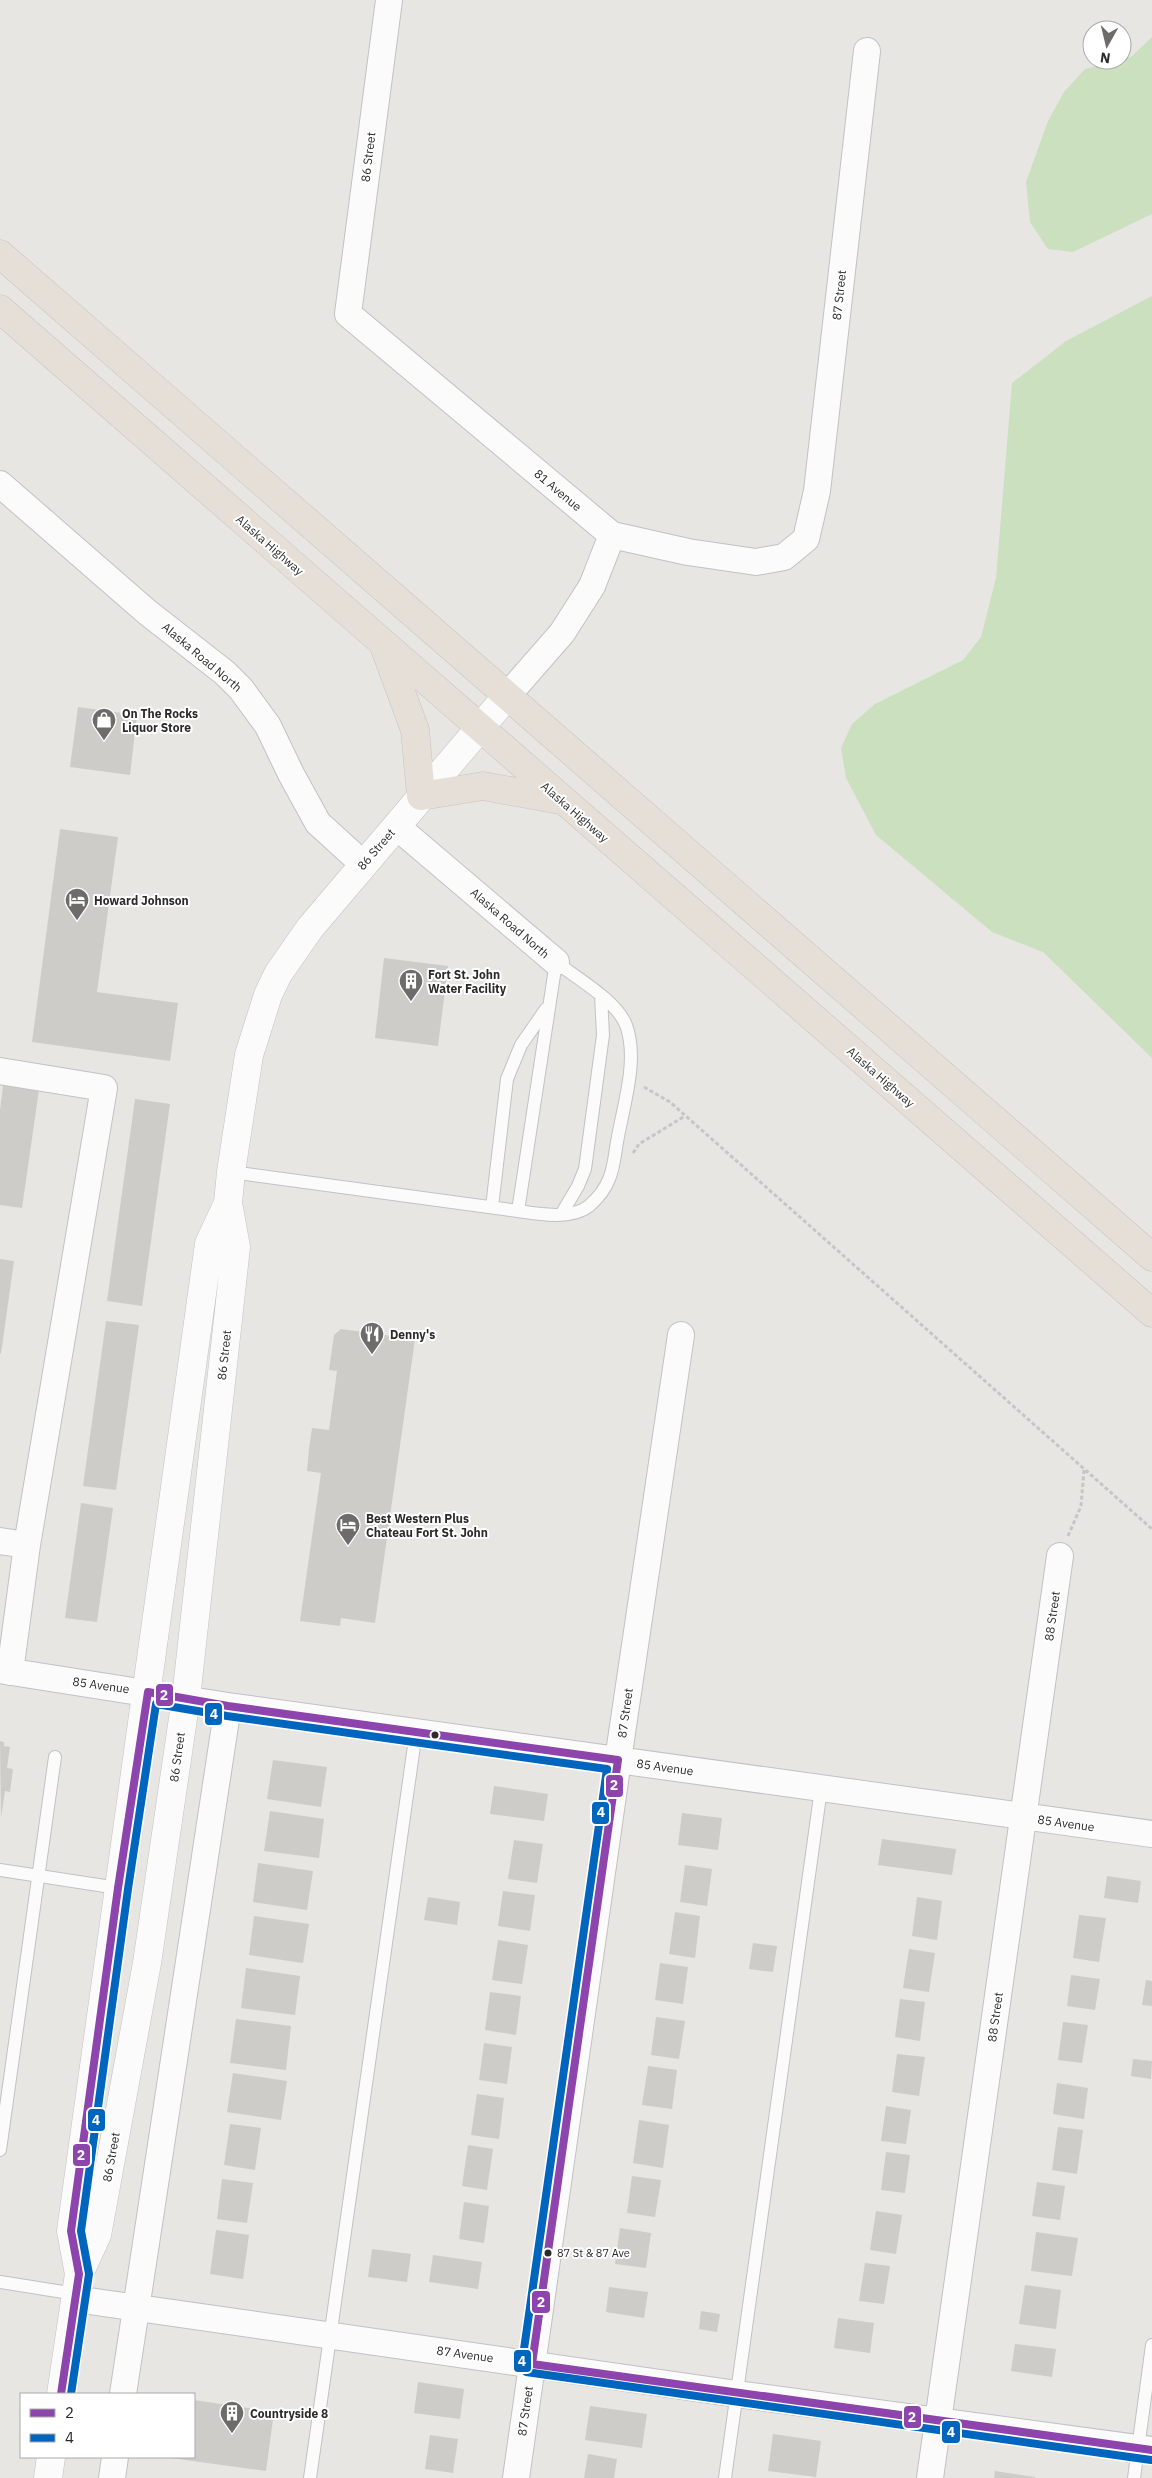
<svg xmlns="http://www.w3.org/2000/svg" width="1152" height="2478" font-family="'IBM Plex Sans',sans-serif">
  <rect width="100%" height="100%" fill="#e8e6e2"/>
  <path fill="#cae0bf" d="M1152,37V214L1073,252L1048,249L1030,222L1026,182L1048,121L1064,92L1085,69L1131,57Z
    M1152,296V1058L1043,952L992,932L876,835L846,778L841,748L852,724L875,704L963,660L981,637L996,578L1012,383L1066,341Z"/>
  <path fill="#cdccc9" d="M78,707L137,715L130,775L70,767Z
    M60,829L118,837L97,992L178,1003L170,1061L32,1042Z
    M384,958L448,966L438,1046L375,1038Z
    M4,1078L40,1083L22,1208L0,1205V1110Z
    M135,1099L170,1104L142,1306L107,1301Z
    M0,1259L14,1261L1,1354L0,1353Z
    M106,1321L139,1325L116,1490L83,1486Z
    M341,1329L415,1339L375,1623L341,1618L340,1626L300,1621L321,1473L307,1471L309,1449L312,1428L329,1430L337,1371L329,1370L334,1335Z
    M81,1503L113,1508L97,1622L65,1618Z
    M0,1741L4,1742V1746L10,1747L7,1768L13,1769L10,1792L5,1791L1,1818Z
    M273,1760L327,1767L321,1807L267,1799Z
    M494,1786L548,1794L544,1821L490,1814Z
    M270,1811L324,1819L319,1858L264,1851Z
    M682,1813L722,1818L718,1850L678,1845Z
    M882,1839L956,1849L952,1875L878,1865Z
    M514,1840L543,1844L537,1883L508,1879Z
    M258,1863L313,1871L307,1910L253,1902Z
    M685,1865L712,1869L707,1906L680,1902Z
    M1107,1876L1141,1881L1138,1903L1104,1898Z
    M503,1891L535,1895L530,1931L498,1926Z
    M428,1897L460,1902L457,1925L424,1920Z
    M917,1897L942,1901L937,1940L912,1936Z
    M675,1912L700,1916L695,1958L669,1954Z
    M1079,1915L1106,1918L1099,1962L1073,1958Z
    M254,1916L309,1924L303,1963L249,1955Z
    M498,1940L528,1945L522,1984L492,1980Z
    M753,1943L777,1946L773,1972L749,1969Z
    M909,1949L935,1953L929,1992L903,1988Z
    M660,1963L688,1967L683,2004L655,2000Z
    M246,1968L300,1976L295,2015L241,2008Z
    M1071,1975L1100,1979L1095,2010L1067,2006Z
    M1146,1980L1152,1981V2006L1142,2005Z
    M490,1992L521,1996L516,2035L485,2030Z
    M900,1999L925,2002L920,2041L895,2037Z
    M656,2017L685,2021L679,2059L651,2055Z
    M236,2019L291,2026L286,2070L230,2063Z
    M1063,2022L1088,2025L1082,2063L1058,2060Z
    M484,2043L512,2047L507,2084L479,2080Z
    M897,2054L925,2057L919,2096L892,2092Z
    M1133,2059L1152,2061L1151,2079L1131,2076Z
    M648,2066L677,2070L672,2109L642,2105Z
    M233,2073L287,2081L281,2120L227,2112Z
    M1057,2083L1088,2088L1084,2119L1053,2114Z
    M477,2094L504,2098L499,2139L471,2135Z
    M886,2106L911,2110L906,2144L881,2141Z
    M639,2120L669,2125L663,2168L633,2163Z
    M230,2124L261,2128L255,2170L224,2165Z
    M1058,2127L1083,2130L1077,2174L1052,2170Z
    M468,2145L493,2149L487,2190L462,2186Z
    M886,2152L910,2155L905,2193L881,2190Z
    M632,2176L661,2180L655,2217L627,2213Z
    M222,2179L253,2183L247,2223L217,2219Z
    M1037,2182L1065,2186L1060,2220L1032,2216Z
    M464,2202L489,2206L484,2243L459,2239Z
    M876,2211L902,2215L896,2254L870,2250Z
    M620,2228L651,2233L646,2268L615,2264Z
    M216,2230L249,2235L243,2279L210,2274Z
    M1036,2232L1078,2238L1072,2276L1031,2271Z
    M372,2249L411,2254L407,2282L368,2277Z
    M433,2255L482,2262L478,2289L429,2282Z
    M865,2263L890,2266L884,2304L859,2301Z
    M1025,2285L1061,2290L1056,2329L1019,2324Z
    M609,2287L648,2292L644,2318L606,2312Z
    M701,2311L720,2314L717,2332L699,2329Z
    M838,2318L874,2323L870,2353L834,2348Z
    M1015,2344L1056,2349L1052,2377L1011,2371Z
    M418,2382L464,2389L460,2419L414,2413Z
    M194,2400L274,2412L266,2471L171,2458L194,2457Z
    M590,2406L647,2414L642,2448L585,2440Z
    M773,2434L821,2441L816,2477L768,2471Z
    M430,2435L458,2439L453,2473L425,2469Z
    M588,2454L617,2459L614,2478H584Z
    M995,2471L1035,2477V2478H994Z"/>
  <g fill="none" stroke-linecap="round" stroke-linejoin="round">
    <defs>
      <path id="lane" d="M231,1172L518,1211L556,962C576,978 616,1000 626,1025C639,1060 623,1106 617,1142C615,1153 614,1168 609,1179C605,1190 598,1198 589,1206C571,1220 538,1214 518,1211
        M492,1207L507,1079L521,1045L546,1009
        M562,1213L578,1186L585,1169L603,1035L601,996
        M0,1870L118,1888
        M0,2150L55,1757
        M0,2282L76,2294
        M310,2478L416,1732
        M725,2478L821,1789
        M1134,2478L1152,2345"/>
      <path id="street" d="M389,0L348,314L612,535L688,552L756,562L784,557L806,539L817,491L867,51
        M0,484L147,612L225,673L241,689L268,726L291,774L318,823L363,864
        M507,696L562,633L592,586L612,535
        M396,826L556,962
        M0,1071L104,1088L27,1545L10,1672
        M0,1541L27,1545
        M0,1670L228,1706L1152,1834
        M75,2299L737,2394L1152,2450
        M123,2394L228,1706
        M112,2478L115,2457
        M516,2478L618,1760L681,1335
        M930,2478L1060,1556"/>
      <path id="secondary" d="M79,2274L71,2231C116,1902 164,1573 209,1244L228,1203
        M61,2394L79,2274L97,2235L147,1963L186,1698L236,1247L228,1203L231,1172L249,1055L268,995L278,974L310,928L507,696
        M48,2478L51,2457"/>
      <path id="highway" d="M0,254L1152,1257
        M0,309L1152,1313
        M384,646L415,730L421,796L483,786L560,800"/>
    </defs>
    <use href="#lane" stroke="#c2c2c2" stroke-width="14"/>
    <use href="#street" stroke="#c2c2c2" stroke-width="28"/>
    <use href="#secondary" stroke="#c2c2c2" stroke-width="29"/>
    <use href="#highway" stroke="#c5c4c2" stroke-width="29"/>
    <path stroke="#c6c6c6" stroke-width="3" stroke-dasharray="4 2.5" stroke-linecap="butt" d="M644,1087L670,1102L1152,1529
      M633,1153L639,1144L685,1116
      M1068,1536L1081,1506L1084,1470"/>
    <use href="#lane" stroke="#fcfbfb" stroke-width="12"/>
    <use href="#street" stroke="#fcfbfb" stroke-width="26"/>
    <use href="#secondary" stroke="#fcfbfb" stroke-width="28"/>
    <use href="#highway" stroke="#e6dfd7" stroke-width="28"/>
    <defs>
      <path id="bus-1" d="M61,2394L79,2274L71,2231L118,1888L148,1692L228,1706L618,1760L532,2364L1152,2450"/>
      <path id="bus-2" d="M71,2394L89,2274L81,2231L128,1889L156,1704L227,1716L607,1769L522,2363L526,2372L1151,2460"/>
    </defs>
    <use href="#bus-1" stroke="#fff" stroke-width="11"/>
    <use href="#bus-2" stroke="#fff" stroke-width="11"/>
    <use href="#bus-1" stroke="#8e44ad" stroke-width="8"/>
    <use href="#bus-2" stroke="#0065bd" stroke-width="8"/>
  </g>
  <defs>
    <symbol id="shop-pin" viewBox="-11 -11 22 30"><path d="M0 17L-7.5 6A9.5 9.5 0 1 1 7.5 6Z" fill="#6d6c6b" stroke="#fff"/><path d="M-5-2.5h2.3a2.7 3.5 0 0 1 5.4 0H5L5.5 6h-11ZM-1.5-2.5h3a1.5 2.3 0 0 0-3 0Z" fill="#fff"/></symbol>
    <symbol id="hotel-pin" viewBox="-11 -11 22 30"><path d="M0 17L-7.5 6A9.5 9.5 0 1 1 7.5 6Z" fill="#6d6c6b" stroke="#fff"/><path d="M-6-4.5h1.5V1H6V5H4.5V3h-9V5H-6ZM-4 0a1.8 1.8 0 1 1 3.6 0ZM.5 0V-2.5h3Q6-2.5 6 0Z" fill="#fff"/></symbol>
    <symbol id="building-pin" viewBox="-11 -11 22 30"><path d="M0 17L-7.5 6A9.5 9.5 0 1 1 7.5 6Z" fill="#6d6c6b" stroke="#fff"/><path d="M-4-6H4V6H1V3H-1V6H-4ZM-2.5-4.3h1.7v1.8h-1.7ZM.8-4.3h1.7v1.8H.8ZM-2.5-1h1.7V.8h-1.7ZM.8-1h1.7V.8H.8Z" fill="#fff"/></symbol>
    <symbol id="restaurant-pin" viewBox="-11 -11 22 30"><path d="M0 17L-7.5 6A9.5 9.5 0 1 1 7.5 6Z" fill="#6d6c6b" stroke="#fff"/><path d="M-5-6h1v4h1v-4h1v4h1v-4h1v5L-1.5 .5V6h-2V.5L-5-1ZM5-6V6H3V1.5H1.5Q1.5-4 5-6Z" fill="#fff"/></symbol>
  </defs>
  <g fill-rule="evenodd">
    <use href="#shop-pin" x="90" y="706" width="28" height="38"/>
    <use href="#hotel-pin" x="63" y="886" width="28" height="38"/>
    <use href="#building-pin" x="397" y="967" width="28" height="38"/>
    <use href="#restaurant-pin" x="358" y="1320" width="28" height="38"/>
    <use href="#hotel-pin" x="334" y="1511" width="28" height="38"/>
    <use href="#building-pin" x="218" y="2399" width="28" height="38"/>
  </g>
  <g fill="#2b2b2b" stroke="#fff" stroke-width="2">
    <circle cx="435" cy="1735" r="4.5"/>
    <circle cx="548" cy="2253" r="4.5"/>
  </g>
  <g text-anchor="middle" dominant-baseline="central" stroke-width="4" stroke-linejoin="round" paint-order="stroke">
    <g font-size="11" fill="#2b2b2b" stroke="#fff" text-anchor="start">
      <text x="557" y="2253">87 St &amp; 87 Ave</text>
    </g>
    <g font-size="12" fill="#2b2b2b" stroke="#fff">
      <text transform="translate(368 157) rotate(-83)">86 Street</text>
      <text transform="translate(839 295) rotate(-84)">87 Street</text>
      <text transform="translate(558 490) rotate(40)">81 Avenue</text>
      <text transform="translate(270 545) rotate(41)">Alaska Highway</text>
      <text transform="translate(202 657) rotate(40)">Alaska Road North</text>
      <text transform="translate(575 812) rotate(41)">Alaska Highway</text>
      <text transform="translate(376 849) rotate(-49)">86 Street</text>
      <text transform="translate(510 923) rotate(41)">Alaska Road North</text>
      <text transform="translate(881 1077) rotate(41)">Alaska Highway</text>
      <text transform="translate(224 1355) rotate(-84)">86 Street</text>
      <text transform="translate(1052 1616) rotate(-82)">88 Street</text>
      <text transform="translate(101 1685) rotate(8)">85 Avenue</text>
      <text transform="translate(625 1713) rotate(-82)">87 Street</text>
      <text transform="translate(177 1757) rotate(-82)">86 Street</text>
      <text transform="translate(665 1767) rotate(8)">85 Avenue</text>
      <text transform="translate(1066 1823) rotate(8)">85 Avenue</text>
      <text transform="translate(995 2017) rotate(-82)">88 Street</text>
      <text transform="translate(111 2157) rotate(-80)">86 Street</text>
      <text transform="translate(465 2354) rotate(8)">87 Avenue</text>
      <text transform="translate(525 2411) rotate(-82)">87 Street</text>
    </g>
    <g font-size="12" font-weight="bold" fill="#2b2b2b" stroke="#fff" text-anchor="start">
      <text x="122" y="713">On The Rocks<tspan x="122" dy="14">Liquor Store</tspan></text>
      <text x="94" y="900">Howard Johnson</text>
      <text x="428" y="974">Fort St. John<tspan x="428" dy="14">Water Facility</tspan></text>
      <text x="390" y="1334">Denny's</text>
      <text x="366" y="1518">Best Western Plus<tspan x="366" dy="14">Chateau Fort St. John</tspan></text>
      <text x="250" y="2413">Countryside 8</text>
    </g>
  </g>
  <g stroke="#fff" stroke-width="2">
    <rect x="155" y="1683" width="19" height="24" rx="5" fill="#8e44ad"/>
    <rect x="204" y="1702" width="19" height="24" rx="5" fill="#0065bd"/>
    <rect x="605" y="1774" width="19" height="24" rx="5" fill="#8e44ad"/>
    <rect x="591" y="1801" width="19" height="24" rx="5" fill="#0065bd"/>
    <rect x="87" y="2108" width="19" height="24" rx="5" fill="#0065bd"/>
    <rect x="72" y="2143" width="19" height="24" rx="5" fill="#8e44ad"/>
    <rect x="531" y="2290" width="20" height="24" rx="5" fill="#8e44ad"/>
    <rect x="513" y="2349" width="19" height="24" rx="5" fill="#0065bd"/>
    <rect x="903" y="2405" width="19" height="24" rx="5" fill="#8e44ad"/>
    <rect x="941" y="2420" width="20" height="24" rx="5" fill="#0065bd"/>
  </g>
  <g font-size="14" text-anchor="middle" font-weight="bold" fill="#fff">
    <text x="164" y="1700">2</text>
    <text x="214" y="1719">4</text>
    <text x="614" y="1790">2</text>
    <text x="601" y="1817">4</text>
    <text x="96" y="2125">4</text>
    <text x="81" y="2160">2</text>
    <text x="541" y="2307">2</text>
    <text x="522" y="2366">4</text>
    <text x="912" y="2422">2</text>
    <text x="951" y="2437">4</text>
  </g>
  <rect x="20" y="2393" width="175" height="65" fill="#ffffff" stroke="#aaaaaa"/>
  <rect x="30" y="2409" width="25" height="8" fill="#8e44ad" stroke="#aaaaaa"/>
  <text x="65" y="2418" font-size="15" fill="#2b2b2b">2</text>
  <rect x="30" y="2434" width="25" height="8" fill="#0065bd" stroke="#aaaaaa"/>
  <text x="65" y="2443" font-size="15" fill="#2b2b2b">4</text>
  <g transform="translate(1107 45) rotate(188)"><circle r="24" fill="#ffffff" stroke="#aaaaaa"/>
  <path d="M0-4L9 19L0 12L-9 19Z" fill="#6d6c6b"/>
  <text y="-8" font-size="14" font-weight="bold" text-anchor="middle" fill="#2b2b2b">N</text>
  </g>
</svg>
